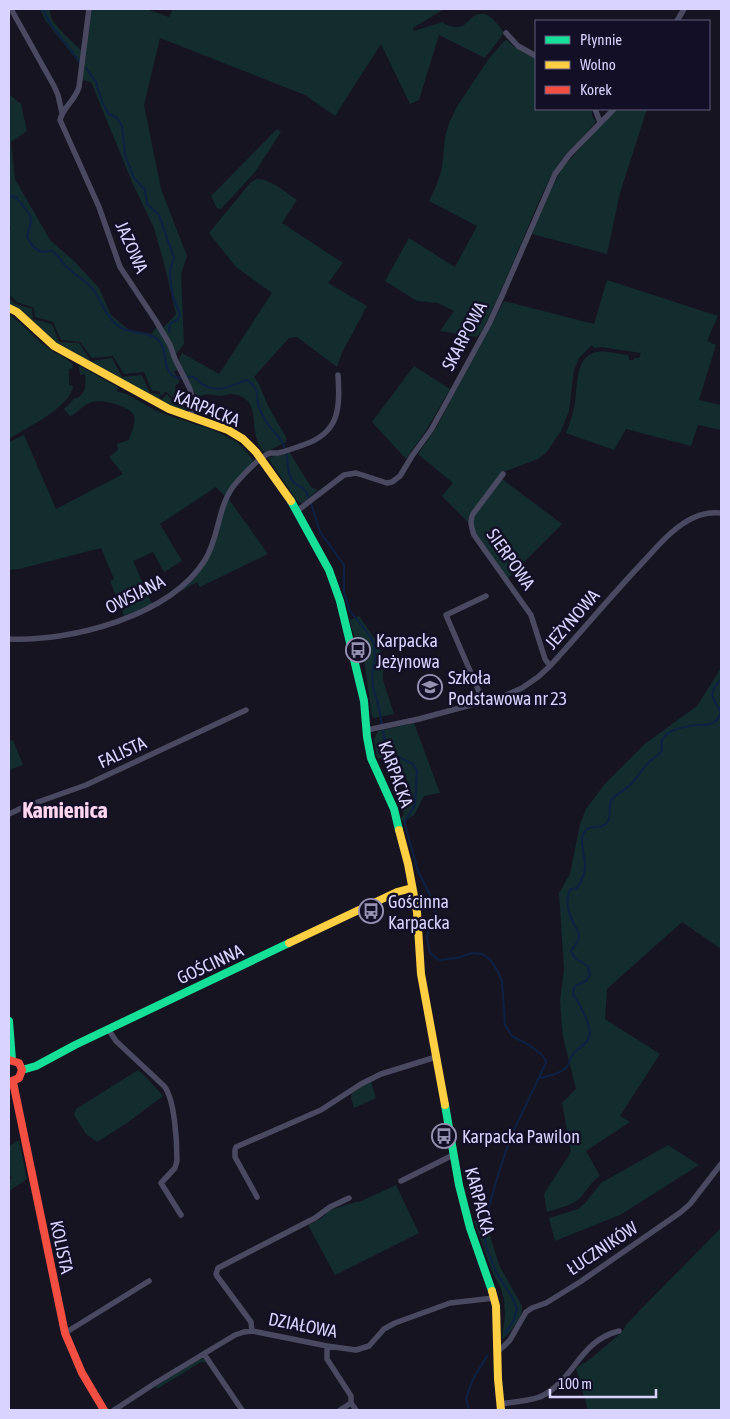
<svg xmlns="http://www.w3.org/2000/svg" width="730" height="1419" font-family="'Asap Condensed',sans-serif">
  <rect width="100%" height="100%" fill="#161421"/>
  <path fill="#132c2d" d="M40,9H49L52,20L64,34L82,51L80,64L45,20Z
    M92,9H146L169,17L173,9H444L413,28L414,31L442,22C446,24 452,28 457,27C465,27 467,21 473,17C486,6 497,23 504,33L485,58L439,35L419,100L410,104L381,44L335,116L305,95L160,38L144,105L161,189L187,256L181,274L184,344L177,353L175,352L163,328L176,314L165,267L154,228L132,182L91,82L82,80Z
    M507,40L513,46L536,59V109H592V116L596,122C583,138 567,150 556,168C546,184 539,202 531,220C515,257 500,295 482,331L478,336L475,337L440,331L454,311L438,303L417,301L385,281L409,238L455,267L477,226L429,201L437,184L442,168L445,137L449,123L458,105L488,60L504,41Z
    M9,94L21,104L27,131L11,142L15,179L50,240L74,261L99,288L111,315L129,330L152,334L157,326L167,345L177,370L174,372L180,382L175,386L176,394L180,402L178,403L167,392H165L161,396L159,391H152L144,372L124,374L113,356L92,358L80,342L61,340L53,322L35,317L34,308L17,302L9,294V230L11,229L9,223Z
    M616,109H647L620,193L607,254L532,234L550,191L563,167Z
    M277,129L281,132L255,172L221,209L217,208L211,196Z
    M257,179C271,179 285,192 297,200L282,223L343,263L328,283L367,306L342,353L337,367L297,337L289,338L254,377L259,384L268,406L286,437V442L264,453C262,450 259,446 258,443C250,424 261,398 232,394C228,394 224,396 220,396C213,395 208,393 201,396L196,395L181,366L179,359L182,353L219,374L272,293L236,267L209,233L251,182Z
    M607,280L718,316L707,341L716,345L699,400L721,405V430L698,425L691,446L626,429L614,450L566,433C570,423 573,414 575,403C578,386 574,358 596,352C605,350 618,354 628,355L629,360H633L635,358H639L641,353L601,347L594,348L592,345L579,358L574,370L569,411L561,431L546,453L538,459L503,472L471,513L468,519L469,523L442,496L453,483L418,454L436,428L504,301L594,324Z
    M9,298L14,303L32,309L33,319L52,324L59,342L79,343L91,361L112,358L122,377L142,375L150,393L159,394L161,400L167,394L176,405L180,407L182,406L184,409L189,407L188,409L183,411L169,406L58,344C41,332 28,311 9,304Z
    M9,314C23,324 34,338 48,348C56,354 65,357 72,363L73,368L69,369V385L73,386C71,407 26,428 9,439Z
    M80,366L119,388L116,391C132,394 143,405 157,411C182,422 210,426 233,440C242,445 248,454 255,462L225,496L216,487L160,524L182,561L164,572L153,552L133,561L152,604L124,616L110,581L114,579L101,548L19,569L9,570V442L24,435L56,509L123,474L109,457L118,450L117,444L129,440C131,433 136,424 134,417C133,406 101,399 92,402C82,405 78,413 70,416L64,409L75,398H78C86,391 86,385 85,374L80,375L79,367Z
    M414,366L450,389L427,429L406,459L372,422Z
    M291,450L290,453L311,487L318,490L304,502L301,503L297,501L268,458Z
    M502,479L562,524L507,579L476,534L473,524L474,515Z
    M228,498L268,554L200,587L197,582L180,592L199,572Z
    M359,616L377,642L383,657V680L394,714L374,718L372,716L364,660L359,642H358L352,630L350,620Z
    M721,668V949L682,922L607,989L605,1019L660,1054L620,1116L630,1122L586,1151L600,1176C590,1183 588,1189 581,1197C573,1206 558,1208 547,1212L544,1194L571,1152L562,1103L576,1089L563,1037L560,1002L564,969L559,893L570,874L580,824L586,809L604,785L646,743L697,706Z
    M414,723L440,793L424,796L414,815L403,822L401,817L404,815L401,803L405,800L407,780L399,764L382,758H377L374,739L377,733L379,731Z
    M13,740L23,765L9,770V741Z
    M138,1070L146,1077L163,1096L127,1123L97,1142L86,1134L74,1115L76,1109Z
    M371,1081L376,1098L354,1108L351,1098L352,1092Z
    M19,1140L27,1179L9,1191V1180L12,1178L9,1173V1146Z
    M668,1145L699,1165L620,1215L555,1241L549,1218L578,1209L585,1203L601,1183Z
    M396,1185L419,1233L335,1275L308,1225L322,1218L330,1210L356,1202H359Z
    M492,1220L490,1235L499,1265L522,1306C523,1319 511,1331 502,1340L505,1315L504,1299L501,1289L492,1271L474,1221Z
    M721,1228V1410H588L576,1368L589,1360L622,1332L626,1325L641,1309Z
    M201,1358L205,1360L206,1362H201L157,1389L156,1386Z"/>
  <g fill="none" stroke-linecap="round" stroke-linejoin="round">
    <path stroke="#0d2144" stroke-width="2" d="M43,9L51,25L80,62
      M86,68L96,82L102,102L109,114L117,118L122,126L125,155L134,178L145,190L147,204L159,215L174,258L170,270V275L173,297L180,314L178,319L170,324L169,332
      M9,176V180
      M9,197L13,196L17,198L30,215L31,222L27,237C30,243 35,251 43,252C47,252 50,249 54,252C59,257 63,264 69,269C78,277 88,282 95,292C102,303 107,318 118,326C130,335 147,330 157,339C169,348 161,367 173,376C180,381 187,374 195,378C198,379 200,383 204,385C219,394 232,385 247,380C262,391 254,396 260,410C263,416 266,422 270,427C276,435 282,438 285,449C288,458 287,468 290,476C293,487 305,484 309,498
      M311,503L320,532L344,565V592L350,611L370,636L374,643L375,658L372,675L373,687L378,704L386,746L394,755L413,764L417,771L415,805L405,821V825L418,871L435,905V914L429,926L427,939L430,953L439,960L457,958L472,953L482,954L490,959L497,970L502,981L505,1025L512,1036L529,1045L541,1054L545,1059L546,1063L511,1136L499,1172L483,1227L486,1246L496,1272L512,1297L517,1309L513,1322L505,1333
      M541,1078C549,1076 560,1074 566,1068C569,1064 570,1058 573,1054C577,1048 587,1045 589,1037C593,1027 579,1003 573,994L575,986L586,981L590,975L588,966L575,958L571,951C574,946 579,942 579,937C580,931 575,928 573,922C568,913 565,899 570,890L577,888C581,882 585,874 585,867C586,856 577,839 586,830C592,824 599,829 604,825C615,818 605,806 613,798C619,793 626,789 631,784C638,777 642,769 648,763C654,758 658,756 662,750C658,733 676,728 690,726C699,724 710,727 717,720C718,719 720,715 721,713C715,699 705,695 721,680
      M469,1410L466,1398L473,1379L487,1356"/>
    <path stroke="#4a4962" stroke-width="5.5" d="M11,9L54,86L58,95L62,113
      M89,9L79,87C75,101 63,107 60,120L99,207L120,267L156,321L170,345L175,359L190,389L193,399L191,417
      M677,21L684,9
      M506,33L518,46L536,56
      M595,109L600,122
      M503,474L473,514C469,521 472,528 474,535L531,615L545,659L550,666
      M297,511L344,475L356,473L387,483L392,482L400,476L412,456L431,430L446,403L489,324L501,298L555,174L569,155L614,109
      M9,639C71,642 170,616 205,560C220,536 217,505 236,483C243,475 260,457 270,453C273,453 275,453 278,453C286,451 295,448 303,445C340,433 340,408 338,375
      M483,701L446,615L486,596
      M367,730L419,719L504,696L522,688L538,677L550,666C581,632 611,596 643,562C658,546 674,526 695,517C704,513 712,512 721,513
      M9,814L24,807L86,785L246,710
      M108,1029L116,1041L164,1086C175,1099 177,1143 177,1161L175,1168L161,1183L181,1215
      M401,1181L453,1155
      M257,1197L235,1157V1150L236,1147L321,1110L361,1084L381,1074L436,1057
      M252,1331L251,1322L217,1276L216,1274L218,1268L315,1218L330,1207L349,1198
      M65,1333L149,1281
      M327,1346V1359L351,1396V1403L356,1410
      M497,1352L503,1347L510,1340L526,1312L532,1308L546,1303L580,1282L681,1212L690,1204L721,1164
      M204,1354L242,1410
      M500,1404C512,1402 532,1401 542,1396C575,1379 579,1341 619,1331
      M114,1410L157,1382L235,1335L244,1332L252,1331L327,1346L356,1350L369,1346L384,1329L395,1323L450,1303L494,1298
      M340,1410L351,1403"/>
    <path stroke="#16e098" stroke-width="8" d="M291,501L329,570L340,601L364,701L367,737L371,758L394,809L399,830
      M9,1021L12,1060
      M22,1070L36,1066L75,1045L289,943
      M445,1105L459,1185L470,1228L492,1291"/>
    <path stroke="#ffcf43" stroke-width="8" d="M9,308L17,312L54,346L169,409L228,430L243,439L256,452L291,501
      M399,830L408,864L417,912L421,974L445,1105
      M289,943L397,892L412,888
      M492,1291L496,1306L498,1379L501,1410"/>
    <path stroke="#f24e42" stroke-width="8" d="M9,1060L19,1063L22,1070L19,1078L10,1082
      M13,1082L65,1333L82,1373L104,1410"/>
  </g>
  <defs>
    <symbol id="bus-ring" viewBox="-11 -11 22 22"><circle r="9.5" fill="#130f26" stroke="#9591b1" stroke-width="1.5"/><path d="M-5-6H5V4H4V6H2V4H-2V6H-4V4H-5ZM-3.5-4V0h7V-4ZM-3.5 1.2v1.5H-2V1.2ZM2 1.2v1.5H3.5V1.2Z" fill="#9591b1"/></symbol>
    <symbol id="school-ring" viewBox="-11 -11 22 22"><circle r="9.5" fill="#130f26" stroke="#9591b1" stroke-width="1.5"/><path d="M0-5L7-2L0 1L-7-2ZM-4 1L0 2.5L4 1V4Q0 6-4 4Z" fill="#9591b1"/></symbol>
  </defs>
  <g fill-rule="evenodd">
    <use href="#bus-ring" x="344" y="636" width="28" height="28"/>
    <use href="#school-ring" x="416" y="673" width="28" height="28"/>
    <use href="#bus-ring" x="357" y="897" width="28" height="28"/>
    <use href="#bus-ring" x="430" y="1122" width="28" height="28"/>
  </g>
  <g text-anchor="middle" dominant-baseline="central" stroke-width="5" stroke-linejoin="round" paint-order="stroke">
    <g font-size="18" fill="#d9d4ff" stroke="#130f26">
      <text transform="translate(132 247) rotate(66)">JAZOWA</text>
      <text transform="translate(464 336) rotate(-62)">SKARPOWA</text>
      <text transform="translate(207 408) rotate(22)">KARPACKA</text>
      <text transform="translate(511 559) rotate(55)">SIERPOWA</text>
      <text transform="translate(135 594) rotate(-27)">OWSIANA</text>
      <text transform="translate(572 619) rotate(-49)">JEŻYNOWA</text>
      <text transform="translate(122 752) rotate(-25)">FALISTA</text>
      <text transform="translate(396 774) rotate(70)">KARPACKA</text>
      <text transform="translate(210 964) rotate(-25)">GOŚCINNA</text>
      <text transform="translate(480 1201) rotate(75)">KARPACKA</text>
      <text transform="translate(62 1247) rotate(78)">KOLISTA</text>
      <text transform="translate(602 1248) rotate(-34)">ŁUCZNIKÓW</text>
      <text transform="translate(303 1325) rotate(11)">DZIAŁOWA</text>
    </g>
    <g font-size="18" fill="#d9d4ff" stroke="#130f26" text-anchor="start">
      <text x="376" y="640">Karpacka<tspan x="376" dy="21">Jeżynowa</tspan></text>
      <text x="448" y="677">Szkoła<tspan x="448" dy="21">Podstawowa nr 23</tspan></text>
      <text x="388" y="901">Gościnna<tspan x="388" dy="21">Karpacka</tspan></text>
      <text x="462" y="1136">Karpacka Pawilon</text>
    </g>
    <g font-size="22" font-weight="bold" fill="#ffd6f0" stroke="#130f26">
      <text x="65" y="810">Kamienica</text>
    </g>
  </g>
  <rect width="730" height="1419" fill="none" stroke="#d9d4ff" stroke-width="20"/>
  <rect x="535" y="20" width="175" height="90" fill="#130f26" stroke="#625e7d"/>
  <rect x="545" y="36" width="25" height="8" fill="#16e098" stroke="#625e7d"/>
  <text x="580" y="45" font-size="15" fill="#d9d4ff">Płynnie</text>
  <rect x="545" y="61" width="25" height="8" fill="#ffcf43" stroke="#625e7d"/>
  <text x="580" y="70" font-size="15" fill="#d9d4ff">Wolno</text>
  <rect x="545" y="86" width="25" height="8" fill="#f24e42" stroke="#625e7d"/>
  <text x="580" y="95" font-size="15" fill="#d9d4ff">Korek</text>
  <path d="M550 1389v8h106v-8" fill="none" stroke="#d9d4ff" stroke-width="2.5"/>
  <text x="558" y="1389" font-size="15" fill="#d9d4ff" stroke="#130f26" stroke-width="4" paint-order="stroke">100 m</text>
</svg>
